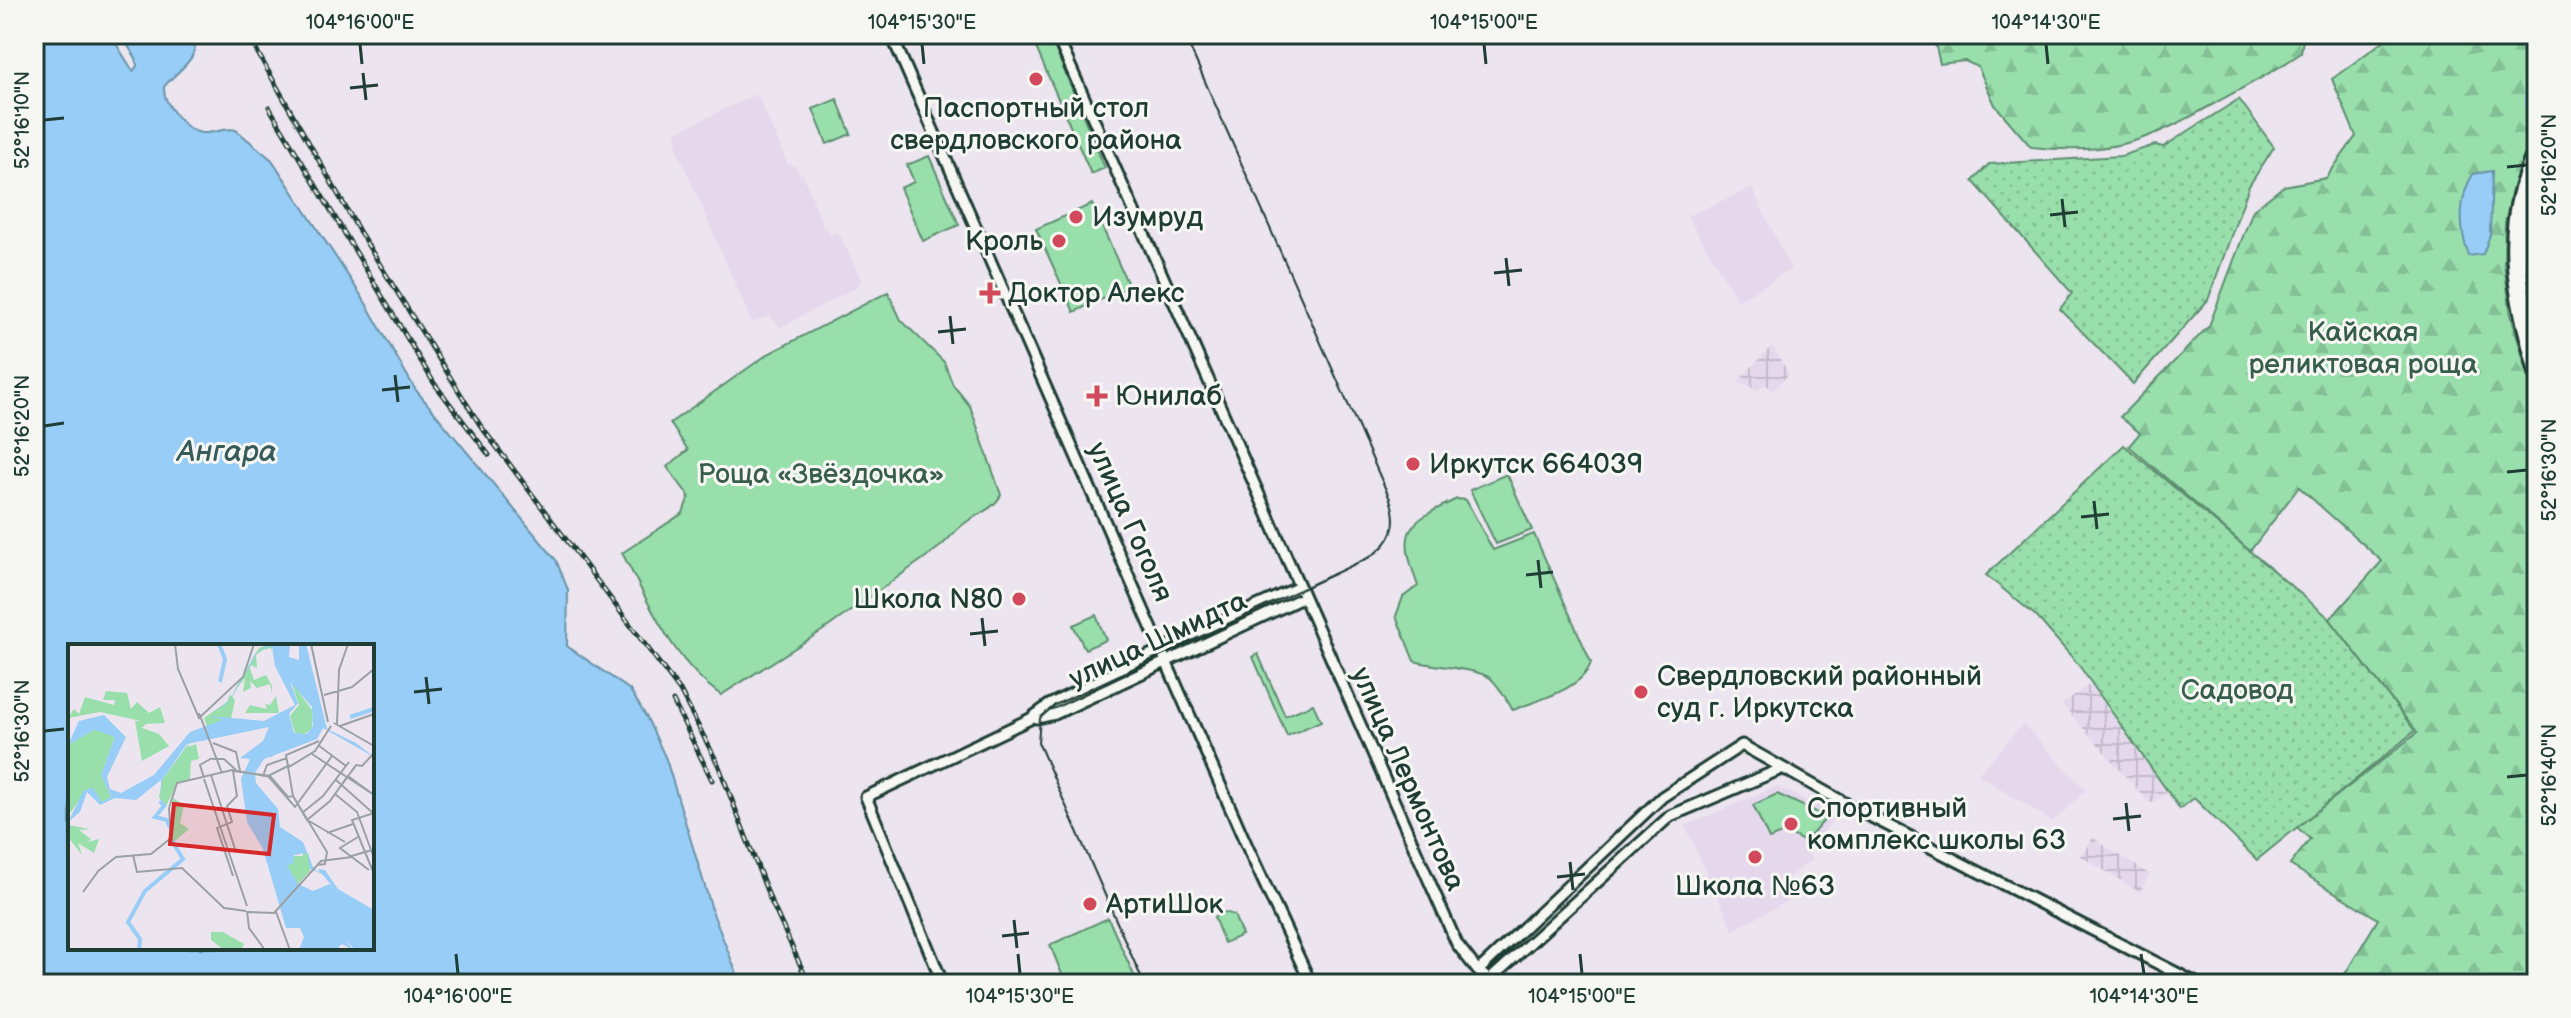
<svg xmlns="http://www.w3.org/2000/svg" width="2571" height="1018" font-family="'Balsamiq Sans',sans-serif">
  <defs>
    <pattern id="industrial-grid" width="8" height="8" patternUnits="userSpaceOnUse" patternTransform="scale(2)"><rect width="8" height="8" fill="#e5d8ed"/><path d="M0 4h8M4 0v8" fill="none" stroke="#c4bacc"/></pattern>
    <pattern id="forest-firs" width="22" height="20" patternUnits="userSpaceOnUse" patternTransform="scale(2)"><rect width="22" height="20" fill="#99dfac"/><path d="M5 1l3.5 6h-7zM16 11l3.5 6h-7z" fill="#83c095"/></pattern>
    <pattern id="garden-dots" width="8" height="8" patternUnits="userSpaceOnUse" patternTransform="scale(2)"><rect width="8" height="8" fill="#99dfac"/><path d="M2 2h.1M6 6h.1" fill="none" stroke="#83c095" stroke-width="1.8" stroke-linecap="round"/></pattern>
  </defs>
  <rect width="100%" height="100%" fill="#ece4ef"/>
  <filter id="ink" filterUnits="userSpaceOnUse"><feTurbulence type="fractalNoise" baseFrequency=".0125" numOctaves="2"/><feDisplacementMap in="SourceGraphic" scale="16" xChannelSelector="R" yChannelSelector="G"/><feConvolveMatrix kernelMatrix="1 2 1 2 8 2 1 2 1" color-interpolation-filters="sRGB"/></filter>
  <g filter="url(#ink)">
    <path fill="#e5d8ed" d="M757,94L788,165L796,166L800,175L803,174L824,229L828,228L831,235L838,231L861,279L858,286L781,327L770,316L752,323L677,149L676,132Z
      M1752,188L1791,269L1738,301L1687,216Z
      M2023,724L2086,790L2053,822L1978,774Z
      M1777,786L1836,815L1808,854L1812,860L1787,878L1793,898L1733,930L1685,826Z"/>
    <path fill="url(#industrial-grid)" d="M1772,346L1789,374L1772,391L1766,384L1758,390L1737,382Z
      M2090,684L2167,793L2150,804L2062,704Z
      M2093,838L2149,874L2140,892L2080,856Z"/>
    <path fill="#99dfac" stroke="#5c8e70" stroke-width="2" d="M1030,34H1049L1105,168L1091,174Z
      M837,99L851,134L827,144L813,109Z
      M929,156L959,225L923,241L900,188L914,182L907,165Z
      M1092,204L1129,287L1074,312L1036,229Z
      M888,292L901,320L944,362L953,385L970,406L1001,495C993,510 978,513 965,523C955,530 948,541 937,549L828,627L721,695C672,661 650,604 622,553L683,513L689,496L667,467L688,450L670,423L768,354Z
      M1507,474L1532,530L1496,544L1470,490Z
      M1457,499L1466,500L1493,550L1534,534L1591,662C1584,689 1537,700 1513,710C1507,701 1499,685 1490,678C1477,668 1434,667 1414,661L1396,616L1403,597L1418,586C1398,530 1404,524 1457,499Z
      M1096,615L1106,640L1085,649L1073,625Z
      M1258,654L1285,716L1313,704L1321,721L1287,736L1253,657Z
      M1777,794L1827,817L1805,842L1786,832L1769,839L1753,805Z
      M1224,912L1234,915L1242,935L1224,943L1214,917Z
      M1108,918L1138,984H1066L1050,945Z"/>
    <path fill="url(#forest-firs)" stroke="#5c8e70" stroke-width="2" d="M1933,34H2292L2303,39L2301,53C2274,72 2246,86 2217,102C2148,141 2112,156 2031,147L1995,105L1978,67L1965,61L1940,64Z
      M2393,34H2537V136L2514,183L2505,223L2504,264L2511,315L2537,408V984H2339L2378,919L2290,865L2310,839L2297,827L2417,733L2330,619L2382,561L2299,487L2250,551L2129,446L2140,433L2120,417L2209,326L2253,210L2284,186L2326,178L2356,136L2332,79Z"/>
    <path fill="url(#garden-dots)" stroke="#5c8e70" stroke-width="2" d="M2239,99L2274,147L2249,186L2208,300L2133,384L2060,309L2072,293L1973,181L1989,164L2121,156L2155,145L2163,147Z
      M2124,445L2328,617L2415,731L2257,860L2194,798L2180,809L2078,664L2036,616L1986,575Z"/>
    <path fill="#97cdf6" stroke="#6793a8" stroke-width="2" fill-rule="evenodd" d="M34,34H110L133,71L137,66L136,58L120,34H193C203,58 177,70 164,87C163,104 186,133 204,133C216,133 225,127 236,130L272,160L364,300L415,389L556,560L568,590L567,646L630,690L647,718L666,759L714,916L741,984H34ZM70,646H372V948H70Z
      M2492,171L2490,235L2483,254L2469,256C2459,230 2458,198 2473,174Z"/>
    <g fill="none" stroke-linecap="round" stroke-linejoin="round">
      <path stroke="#97cdf6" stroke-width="12" d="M2537,72L2530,96L2532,110L2537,114"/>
      <defs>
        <path id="secondary" d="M891,34L1247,846L1311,984
          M1056,34L1457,944L1478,971L1495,984
          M1037,718L1055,714L1304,597
          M1478,971L1662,797L1742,745L1852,807L2198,984
          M1486,983L1670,816L1781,769
          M943,984L866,797L1030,719L1049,705L1162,649L1299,587"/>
        <path id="primary" d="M2537,145C2495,227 2514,296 2537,379
          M2537,170C2510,228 2521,291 2537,350"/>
      </defs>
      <use href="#secondary" stroke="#1f3d34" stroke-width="15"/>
      <use href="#primary" stroke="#1f3d34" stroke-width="16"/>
      <use href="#secondary" stroke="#f6f6f2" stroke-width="9"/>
      <use href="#primary" stroke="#f6f6f2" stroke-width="10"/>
      <path stroke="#1f3d34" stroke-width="2" d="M1144,984L1038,742L1040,718L1055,705L1370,557C1393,542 1399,525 1390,499L1184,34"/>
      <defs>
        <path id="rail" d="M247,34L359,231L480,425L680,691L718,764L770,899L809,984
          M269,107L434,383L489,455
          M673,701L712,780"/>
      </defs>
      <use href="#rail" stroke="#1f3d34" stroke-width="5"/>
      <use href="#rail" stroke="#f6f6f2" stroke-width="2" stroke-dasharray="6" stroke-linecap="butt"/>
    </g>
  </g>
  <path fill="none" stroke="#1f3d34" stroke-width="3" d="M360,44L362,64M922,44L924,64M1484,44L1486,64M2046,44L2048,64M363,73L366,100M350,88L378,85M44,120L64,118M2507,167L2527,165M2062,199L2065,227M2050,215L2078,212M1506,258L1509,286M1494,273L1522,270M950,316L953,344M938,332L966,329M395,375L398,402M382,390L410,387M44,426L64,423M2507,472L2527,470M2094,501L2097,529M2081,517L2109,514M1538,560L1541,588M1526,575L1553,572M982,618L985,646M970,634L998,631M426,677L429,704M414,692L442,689M44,731L64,729M2507,777L2527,775M2126,803L2129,831M2113,819L2141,816M1570,862L1573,890M1557,877L1585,874M1014,920L1017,948M1002,936L1029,933M456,954L458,974M1018,954L1020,974M1580,954L1582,974M2141,954L2144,974"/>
  <g fill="#d1495b" stroke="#f6f6f2" stroke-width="3">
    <circle cx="1036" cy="79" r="8"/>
    <circle cx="1076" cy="217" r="8"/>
    <circle cx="1059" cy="241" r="8"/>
    <path d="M986 281h8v8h8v8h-8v8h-8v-8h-8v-8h8z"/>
    <path d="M1093 384h8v8h8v8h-8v8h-8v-8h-8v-8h8z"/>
    <circle cx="1413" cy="464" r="8"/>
    <circle cx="1019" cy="599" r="8"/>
    <circle cx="1641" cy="692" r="8"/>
    <circle cx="1791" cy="824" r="8"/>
    <circle cx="1755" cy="857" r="8"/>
    <circle cx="1090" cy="904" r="8"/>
  </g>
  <g text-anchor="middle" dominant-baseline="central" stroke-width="6" stroke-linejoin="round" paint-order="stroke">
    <g font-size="28" fill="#1f3d34" stroke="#f6f6f2" text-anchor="start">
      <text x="1036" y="108" text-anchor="middle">Паспортный стол<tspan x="1036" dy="32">свердловского района</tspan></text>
      <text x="1092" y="217">Изумруд</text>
      <text x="1043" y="241" text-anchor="end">Кроль</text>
      <text x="1008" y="293">Доктор Алекс</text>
      <text x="1115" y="396">Юнилаб</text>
      <text x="1429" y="464">Иркутск 664039</text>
      <text x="1003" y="599" text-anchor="end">Школа N80</text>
      <text x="1657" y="676">Свердловский районный<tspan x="1657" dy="32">суд г. Иркутска</tspan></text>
      <text x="1807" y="808">Спортивный<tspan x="1807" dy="32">комплекс школы 63</tspan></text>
      <text x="1755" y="886" text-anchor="middle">Школа №63</text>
      <text x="1106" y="904">АртиШок</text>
    </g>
    <g font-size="28" fill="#375d4c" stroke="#f6f6f2">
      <text x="2363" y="332">Кайская<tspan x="2363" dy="32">реликтовая роща</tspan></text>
      <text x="821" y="474">Роща «Звёздочка»</text>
      <text x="2237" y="690">Садовод</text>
    </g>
    <g font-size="28" fill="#1f3d34" stroke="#f6f6f2">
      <text transform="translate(1130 522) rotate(66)">улица Гоголя</text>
      <text transform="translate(1158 640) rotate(-25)">улица Шмидта</text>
      <text transform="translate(1408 779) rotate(66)">улица Лермонтова</text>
    </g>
    <g font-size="30" font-style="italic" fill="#375a5b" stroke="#f6f6f2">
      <text x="227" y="452">Ангара</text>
    </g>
  </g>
  <g transform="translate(68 644)">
    <rect width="306" height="306" fill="#ece4ef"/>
    <path d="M121,99L120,103L128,100L131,115L123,117L122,136L110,138L97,164L91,153L94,136ZM235,205L241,211L242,227L230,240L213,216L223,220V212H235Z" fill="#99dfac"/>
    <path d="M204,0V8L203,4L195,6L188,11L189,24L183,21L182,24L186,36L198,31L204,42V49L202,40L189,44L182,37L183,44L175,48L177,34L164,50L191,4ZM162,50L167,56L163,75L139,82L136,74L159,58ZM208,52L211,69H177L182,61L199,65L197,60L202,61ZM31,83L47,93L33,131L43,153L34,158L20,144L0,172V101ZM105,154L116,161L112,179L121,185L101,202ZM0,181L22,185L11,186L23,195L19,198L31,195L26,209L10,199L14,211L0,193ZM143,288H155L176,300L173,306H156L143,296Z" fill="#99dfac"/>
    <path d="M223,38L245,67L244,85L235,91L227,89L222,72L231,61ZM38,47L59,49L63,65L69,58L81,69L92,63L97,79L78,80L74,84L91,90L101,102L74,117L67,77H73L32,68L0,74L6,65L11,70L17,53L46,61L47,56H35Z" fill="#99dfac"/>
    <path d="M205,0H222L221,13L231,16V0H238L259,85L288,99L306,113L255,84L249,95L196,115L187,129L188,139L210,165L212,183L235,198L245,223L252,230L250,225L257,226L270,245L306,266V306H287L278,296L285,306L274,300L270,303L275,306H231L236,293L232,284H218L195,205L179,178L173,135L182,115L172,114L195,97L201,83L119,100L94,136L93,160V136L68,156L47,154L32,161L19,148L12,168L0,178L16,146L25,144L34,158L43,153L33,131L47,93L31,83L0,101L11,77L36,71L58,93L39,133L42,145L53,149L86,131L122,88L154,76L152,74H146L143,72L196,77L227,61L207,22L204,2L190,7L161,59L142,69L161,58L187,10L190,7L197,3ZM222,38L244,63L245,82L239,90L226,89L221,70L230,59ZM239,209L242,225L254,230L275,255L262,240L245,247L230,240L219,221L225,220L226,211Z" fill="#97cdf6" fill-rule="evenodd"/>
    <path fill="none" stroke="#97cdf6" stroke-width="4" d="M151,0L157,15L152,38M282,73L306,65M25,83L48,91M202,112L213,101L247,89L251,74L240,44L216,18L215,0M92,157L96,162L87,173L99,176L102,184M293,291L304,268M71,306L72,295L60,278L77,247L115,215L103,195"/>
    <path fill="none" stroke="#9aa1a4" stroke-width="2" d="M107,0L110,25L131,74L175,33L186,0M243,0L260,78M256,51L284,43L306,25M131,69L154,129M266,79L306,102M269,80L271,26L280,0M272,82L306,70M145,99L168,108L172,127M250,101L278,122M244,110L306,151M144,115H156L168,126M221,123L247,107L263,82M287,123L280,132L306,151M143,131L167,205L162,207M195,132L199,121L219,114M200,132L227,163L264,112M200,132L222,121M136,134L132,121L144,114M136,135L179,262M268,136L306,170M273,142L288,121L294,122L306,109M267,150L289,168L306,214M234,169L255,152L281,118M306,169L284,176L306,230M241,177L277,198M259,189L285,180M290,193L272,204L301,226M65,211L69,228L114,224L156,264L178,267M280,213L304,206M249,221L257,220L259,208L225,152L218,111L251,97M29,228L48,213L83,210L103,194L101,164L109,139L164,126L203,133M165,232L149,184L164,178L159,162L169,152L165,127L202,132L220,153L225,152L239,176L262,157L279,133M15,248L31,226M179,267L181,284L197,306M180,268L206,269L253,217L284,213M208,268L222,306"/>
    <path fill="#d62828" fill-opacity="0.15" stroke="#d62828" stroke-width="4" d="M106,160L206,171L201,210L102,200Z"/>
    <rect width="306" height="306" fill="none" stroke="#1f3d34" stroke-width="4"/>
  </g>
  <rect width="2571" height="1018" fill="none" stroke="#f6f6f2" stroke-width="88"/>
  <rect x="44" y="44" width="2483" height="930" fill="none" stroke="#1f3d34" stroke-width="3"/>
  <g font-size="20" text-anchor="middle" fill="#1f3d34">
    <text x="360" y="29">104°16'00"E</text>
    <text x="922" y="29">104°15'30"E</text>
    <text x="1484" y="29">104°15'00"E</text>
    <text x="2046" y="29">104°14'30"E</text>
    <text transform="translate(22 120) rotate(-90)" y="7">52°16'10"N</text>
    <text transform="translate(2549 165) rotate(-90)" y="7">52°16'20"N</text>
    <text transform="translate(22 426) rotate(-90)" y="7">52°16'20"N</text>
    <text transform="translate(2549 470) rotate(-90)" y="7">52°16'30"N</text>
    <text transform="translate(22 731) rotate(-90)" y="7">52°16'30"N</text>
    <text transform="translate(2549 775) rotate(-90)" y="7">52°16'40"N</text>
    <text x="458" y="1003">104°16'00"E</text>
    <text x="1020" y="1003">104°15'30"E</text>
    <text x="1582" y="1003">104°15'00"E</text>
    <text x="2144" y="1003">104°14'30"E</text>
  </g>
</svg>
